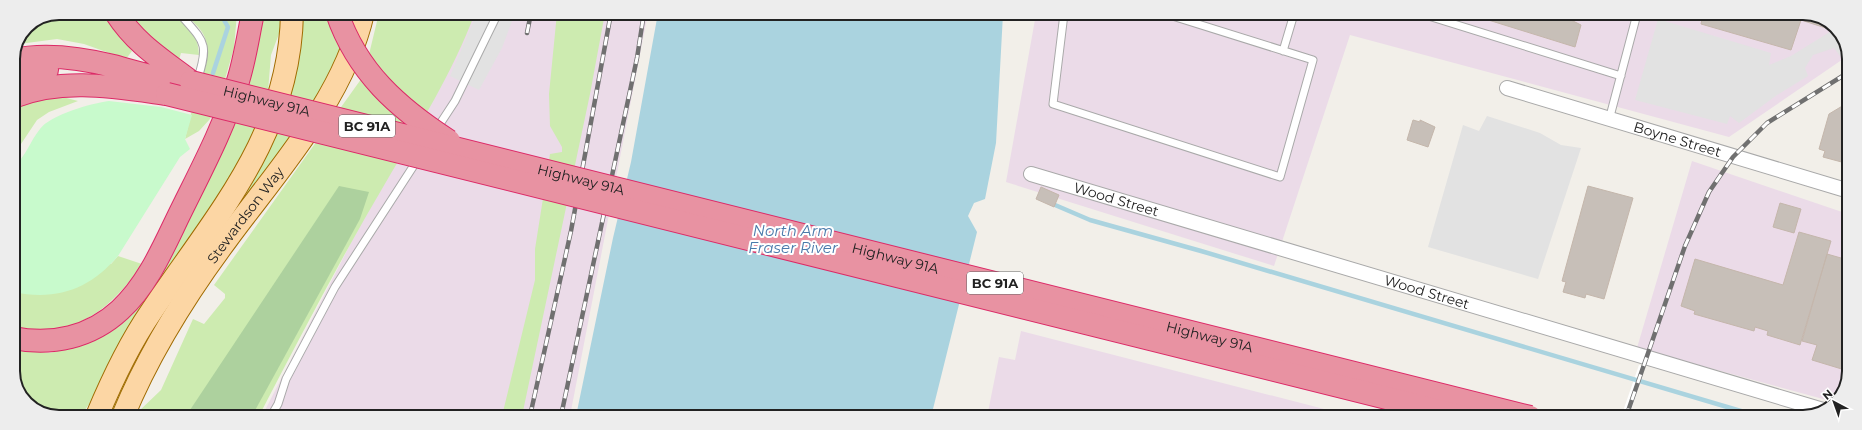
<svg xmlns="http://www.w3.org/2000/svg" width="1862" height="430" font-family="Montserrat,sans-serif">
  <rect width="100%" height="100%" fill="#f2efe9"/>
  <path fill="#ebdbe8" d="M475,13H648L570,416H262L376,194Z
    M1036,14H1812L1838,29L1849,55L1729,137L1350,35L1274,266L1006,182Z
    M1692,161L1848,214V380L1834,402L1637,348Z
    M1021,331L1355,417H987L999,357L1015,360Z"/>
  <path fill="#cdebb0" d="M59,13H104L132,51L126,59L84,44L57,39L19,44L27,26Z
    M129,13H173C187,29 198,31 199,55L181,53L179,60L139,27Z
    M183,13H237L234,48L225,79L210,119L199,131L185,139L207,47C206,31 194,23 183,13Z
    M263,13H281L280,31L271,55L268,91L248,149L94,398L80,416H50L25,401L13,377V349L50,353L77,346L196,205L234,126L248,86L256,58Z
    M302,13H357L331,77L115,416H105L140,346L225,219Z
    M379,13H475C452,74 419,126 386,182C341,258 300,337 259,416H136L138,412L161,390L193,319L204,324L225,298V294L214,285L364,75Z
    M557,13H605L590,94L522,416H502L535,280V249L550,154L562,152V147L550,126L549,94Z
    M55,95L78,101L49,112L37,120L13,156V108Z
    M13,251L22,259L111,264L118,256L142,264C118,300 86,330 41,331C32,331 22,329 13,328Z"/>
  <path fill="#add19e" d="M339,186L369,192L360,219L252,416H186Z"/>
  <path fill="#c8facc" d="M109,101L161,107L192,115L185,139L190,149L180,157L118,256C90,289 57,301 13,292V167C26,157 30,141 40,129C50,115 92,103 109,101Z"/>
  <path fill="#e2e2e2" d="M477,13H515L502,48L479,90L450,76Z
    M1658,19L1771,53L1769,65L1791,56L1836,28L1847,52L1840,56L1834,48L1813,55L1805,68L1808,76L1777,95L1739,123L1730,116L1727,124L1635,100Z
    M1487,116L1540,133L1561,145L1581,148L1538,279L1428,247L1463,125L1479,131Z"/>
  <path fill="#aad3df" d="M658,13L1003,14L996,143L985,199L974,203L968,216L977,232L931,417L576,416L613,238L631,162Z"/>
  <path fill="#fff" d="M1639,365L1645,367L1629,417H1621Z"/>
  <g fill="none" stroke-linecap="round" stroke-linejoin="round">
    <path stroke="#aad3df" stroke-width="4.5" d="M213,73L228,27L220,13
      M1055,205L1090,220L1201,251L1761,417"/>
  </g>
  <path fill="#c7bfb8" stroke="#c4b6ab" d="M1469,14H1565V17L1581,25L1575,47Z
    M1703,14H1812L1830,24L1829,29L1801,20L1791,50L1701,24Z
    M1849,102V164L1823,157L1825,151L1819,149L1829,114Z
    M1413,120L1420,122V120L1435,127L1428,147L1407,140Z
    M1588,186L1633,198L1604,299L1586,294L1585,298L1563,292L1566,282L1562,281Z
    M1041,187L1059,195L1054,207L1036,199Z
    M1780,203L1801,209L1794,233L1773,227Z
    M1799,232L1831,241L1800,345L1767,335L1768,331L1755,327L1754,331L1694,314L1695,311L1681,306L1695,259L1783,285Z
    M1827,254L1848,260V359L1845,370L1812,360L1817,345L1802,341Z"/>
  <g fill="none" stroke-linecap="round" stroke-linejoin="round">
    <defs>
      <path id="service" d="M179,13C204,42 210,42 197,81
        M1064,14L1053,104L1280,177L1313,60L1166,14
        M1422,14L1621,76
        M1283,51L1294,14
        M1609,120L1637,14
        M436,130L455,101L498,13
        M271,416L278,404L286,379L335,287L418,159"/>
      <g id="minor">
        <path id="s1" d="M1507,88L1849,191"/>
        <path id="s2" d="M1031,174L1823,410"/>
      </g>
      <g id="primary">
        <path d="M97,416C112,380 129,344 151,312C216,215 290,136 292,13"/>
        <path id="s3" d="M123,416C149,353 186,294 227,239C277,171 344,98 363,13"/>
      </g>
      <path id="motorway" d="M116,13C136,44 161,59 190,81
        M13,60C46,53 81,58 113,66C139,73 164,81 191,82
        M13,76L26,72L47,70
        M13,97C62,77 116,87 167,94
        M13,338C52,346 91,337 120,310C148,284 163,248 179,215C200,172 224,128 238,81C245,59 248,36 253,13"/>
    </defs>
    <use href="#service" stroke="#a9a9a9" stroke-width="9"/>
    <use href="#minor" stroke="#a9a9a9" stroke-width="16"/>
    <use href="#primary" stroke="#a06b00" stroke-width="24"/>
    <use href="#motorway" stroke="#dc2a67" stroke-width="24"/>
    <use href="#service" stroke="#fff" stroke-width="7"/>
    <use href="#minor" stroke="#fff" stroke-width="14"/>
    <use href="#primary" stroke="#fcd6a4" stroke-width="22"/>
    <use href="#motorway" stroke="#e892a2" stroke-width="22"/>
    <defs>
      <path id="rail" d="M527,33L531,13
        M530,416L571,231L611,13
        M561,416L637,58L644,13
        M1626,417L1685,246L1709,192L1733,157L1767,123L1849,72"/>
    </defs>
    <use href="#rail" stroke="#707070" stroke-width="4.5"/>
    <use href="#rail" stroke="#fff" stroke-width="3" stroke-dasharray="9" stroke-linecap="butt"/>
    <defs>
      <g id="motorway-bridge">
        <path d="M337,13C357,72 398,108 449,141"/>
        <path id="s4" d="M191,82L1530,417"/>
        <path d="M167,94L1463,417"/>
      </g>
    </defs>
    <use href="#motorway-bridge" stroke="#dc2a67" stroke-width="24" stroke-linecap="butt"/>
    <use href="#motorway-bridge" stroke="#e892a2" stroke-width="22"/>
  </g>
  <g text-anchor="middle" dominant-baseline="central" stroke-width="4" stroke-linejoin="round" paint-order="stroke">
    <g fill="#fff" stroke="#646464" stroke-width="1">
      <rect x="339" y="115" width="56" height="22" rx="3"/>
      <rect x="967" y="272" width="56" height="22" rx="3"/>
    </g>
    <g font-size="13" font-weight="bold" fill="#222">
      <text x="367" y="126">BC 91A</text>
      <text x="995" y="283">BC 91A</text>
    </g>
    <g font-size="14" fill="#222" stroke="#fff">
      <text stroke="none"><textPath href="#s4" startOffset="78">Highway 91A</textPath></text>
      <text stroke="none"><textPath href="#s1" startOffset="178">Boyne Street</textPath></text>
      <text stroke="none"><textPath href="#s4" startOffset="402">Highway 91A</textPath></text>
      <text stroke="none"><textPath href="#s2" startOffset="89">Wood Street</textPath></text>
      <text stroke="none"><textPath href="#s3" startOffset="236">Stewardson Way</textPath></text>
      <text stroke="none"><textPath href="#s4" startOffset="726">Highway 91A</textPath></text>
      <text stroke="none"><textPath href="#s2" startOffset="413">Wood Street</textPath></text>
      <text stroke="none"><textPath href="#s4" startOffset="1050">Highway 91A</textPath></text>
    </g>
    <g font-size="15" font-style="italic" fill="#4a7aab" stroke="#fff">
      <text x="793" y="230">North Arm<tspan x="793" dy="17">Fraser River</tspan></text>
    </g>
  </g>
  <path d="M0 0H1862V430H0ZM59 20H1803A39 39 0 0 1 1842 59V371A39 39 0 0 1 1803 410H59A39 39 0 0 1 20 371V59A39 39 0 0 1 59 20Z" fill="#ededed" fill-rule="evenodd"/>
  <path fill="none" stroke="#222" stroke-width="2" d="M59 20H1803A39 39 0 0 1 1842 59V371A39 39 0 0 1 1803 410H59A39 39 0 0 1 20 371V59A39 39 0 0 1 59 20Z"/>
  <g transform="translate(1834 402) rotate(319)" stroke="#ffffff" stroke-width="3" paint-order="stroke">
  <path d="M0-3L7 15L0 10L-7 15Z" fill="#222222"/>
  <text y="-6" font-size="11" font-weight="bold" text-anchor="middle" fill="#222222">N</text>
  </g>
</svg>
